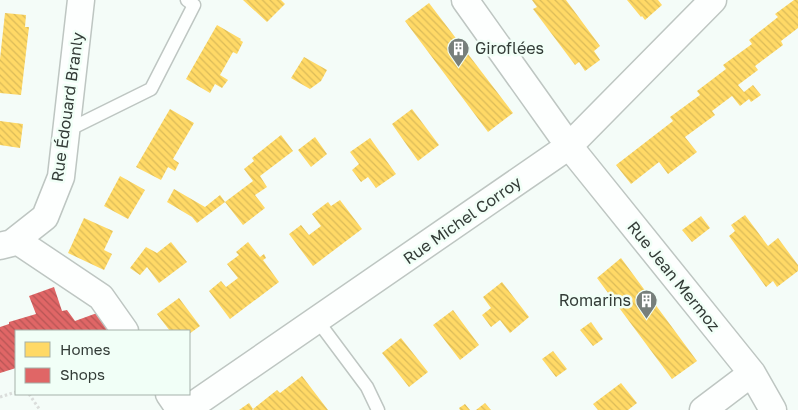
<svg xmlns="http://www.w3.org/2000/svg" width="798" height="410" font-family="'Golos Text',sans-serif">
  <defs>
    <pattern id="homes-back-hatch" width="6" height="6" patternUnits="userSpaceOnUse" patternTransform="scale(1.25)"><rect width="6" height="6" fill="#ffd966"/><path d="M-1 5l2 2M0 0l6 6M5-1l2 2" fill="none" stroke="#dbbb59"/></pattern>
    <pattern id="shops-back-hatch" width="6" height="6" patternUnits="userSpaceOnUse" patternTransform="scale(1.25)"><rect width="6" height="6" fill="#e06666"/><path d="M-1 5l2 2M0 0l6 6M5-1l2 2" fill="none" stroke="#b65555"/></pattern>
  </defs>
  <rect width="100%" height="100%" fill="#f4fcf8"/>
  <path fill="url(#homes-back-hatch)" d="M243,0H281L285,4L267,22Z
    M532,0H566L600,46L594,51L600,60L585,71L579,62L575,65L533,9L537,7Z
    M627,0H658L662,5L645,20L642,16L641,17Z
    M794,0H798V28L781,41L783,45L755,66L758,70L738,85L744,92L753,85L761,95L751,102L749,99L740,106L732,96L712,111L715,115L685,137L697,152L668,174L659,162L631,184L616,165L673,121L670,117L700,95L697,91L726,69L723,65L752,44L749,40L778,17L775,14Z
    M429,3L513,113L488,132L405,21Z
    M5,13L26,15L25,27H29L21,95L0,93V59Z
    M217,25L241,39L240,40L243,42L237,54L233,52L220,75L228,80L222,88L215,84L210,93L186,79Z
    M304,57L327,70L321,81L310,89L291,78Z
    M170,109L194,123L173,159L179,163L175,171L168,167L161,180L136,167Z
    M412,109L439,145L418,161L392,124Z
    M0,121L23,124L20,148L0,145Z
    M281,135L293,151L260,176L267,187L255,195L265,208L243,225L225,202L197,223L192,217L167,202L174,189L205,207L220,195L225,202L253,181L244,169L254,161L252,158Z
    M315,137L327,154L311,167L298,150Z
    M370,138L396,174L376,188L368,177L361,182L352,170L359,164L350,152Z
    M120,176L145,190L128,219L104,206Z
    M340,200L362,229L313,266L289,234L301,225L309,235L321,226L312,214L328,202L331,206Z
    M745,215L768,246L778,238L798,265V271L777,287L773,281L766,287L729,236L735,231L731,225Z
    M701,216L710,228L692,242L682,230Z
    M84,218L113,231L104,250L112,254L104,270L68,253Z
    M171,242L187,262L159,283L147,267L140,275L130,268L146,247L157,253Z
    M248,242L260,257L264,254L266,258L263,260L279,282L230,319L209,291L221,281L226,287L238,278L227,264L239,255L236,252Z
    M621,258L697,361L672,379L597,278Z
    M502,282L529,317L510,333L500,320L491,327L482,315L491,308L483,297Z
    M179,298L200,326L189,334V331H170L157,314Z
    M453,310L479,345L460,360L433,325Z
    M591,322L603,339L593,346L580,330Z
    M401,338L428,372L409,387L382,353Z
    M553,351L567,369L556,377L542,359Z
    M302,376L328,410H254L253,409L277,390L280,393Z
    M621,383L637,403L628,410H598L593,404Z
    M249,403L253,409L252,410H239Z
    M485,403L491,410H476Z
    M465,404L470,410H460L459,408Z"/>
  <path fill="url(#shops-back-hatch)" d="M54,287L62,311L67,310L75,321L97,313L111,331H16V368L0,373V327L9,324V322L36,314L29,296Z"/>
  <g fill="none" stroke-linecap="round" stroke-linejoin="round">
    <defs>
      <path id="lane" d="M66,131L151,89L194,5L187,0
        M317,320L367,387L378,410"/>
      <path id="street" d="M465,0L569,146L752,373L773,410
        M16,240L101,297L125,331
        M0,246L12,243L45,217L61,177L81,0
        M169,394L180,410
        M186,410L569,146L713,0
        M703,410L752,373"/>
    </defs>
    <use href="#lane" stroke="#bec6c2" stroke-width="15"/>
    <use href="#street" stroke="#bec6c2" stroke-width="29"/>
    <path stroke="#dadddb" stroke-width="3" stroke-dasharray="2.5 2.5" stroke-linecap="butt" d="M29,394L40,410
      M0,397L16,392"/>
    <use href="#lane" stroke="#fdfffe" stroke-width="12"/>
    <use href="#street" stroke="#fdfffe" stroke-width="26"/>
  </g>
  <defs>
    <symbol id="building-pin" viewBox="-11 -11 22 30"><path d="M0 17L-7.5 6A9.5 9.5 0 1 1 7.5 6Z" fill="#777f7b" stroke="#f1fff7"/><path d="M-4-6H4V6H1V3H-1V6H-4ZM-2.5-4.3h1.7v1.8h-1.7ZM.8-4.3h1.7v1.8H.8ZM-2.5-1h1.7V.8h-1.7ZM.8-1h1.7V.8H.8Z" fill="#fff"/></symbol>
  </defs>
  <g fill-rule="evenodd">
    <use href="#building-pin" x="446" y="36" width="25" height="34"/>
    <use href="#building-pin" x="634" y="288" width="25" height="34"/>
  </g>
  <g text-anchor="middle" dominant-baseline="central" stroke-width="5" stroke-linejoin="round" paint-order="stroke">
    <g font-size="16" fill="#333c37" stroke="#f1fff7" text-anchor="start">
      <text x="475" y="48">Giroflées</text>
      <text x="631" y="300" text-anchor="end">Romarins</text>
    </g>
    <g font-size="16" fill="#333c37" stroke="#f1fff7">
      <text transform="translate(67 107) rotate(-82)">Rue Édouard Branly</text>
      <text transform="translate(462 220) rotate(-35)">Rue Michel Corroy</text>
      <text transform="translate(674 276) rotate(51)">Rue Jean Mermoz</text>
    </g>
  </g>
  <rect x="15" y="330" width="175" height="65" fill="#f1fff7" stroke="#a5b1aa"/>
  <rect x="25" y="342" width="25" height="15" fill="#ffd966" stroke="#a5b1aa"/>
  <text x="60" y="355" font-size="15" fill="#333c37">Homes</text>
  <rect x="25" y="368" width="25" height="15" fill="#e06666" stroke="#a5b1aa"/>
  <text x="60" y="380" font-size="15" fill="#333c37">Shops</text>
</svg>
